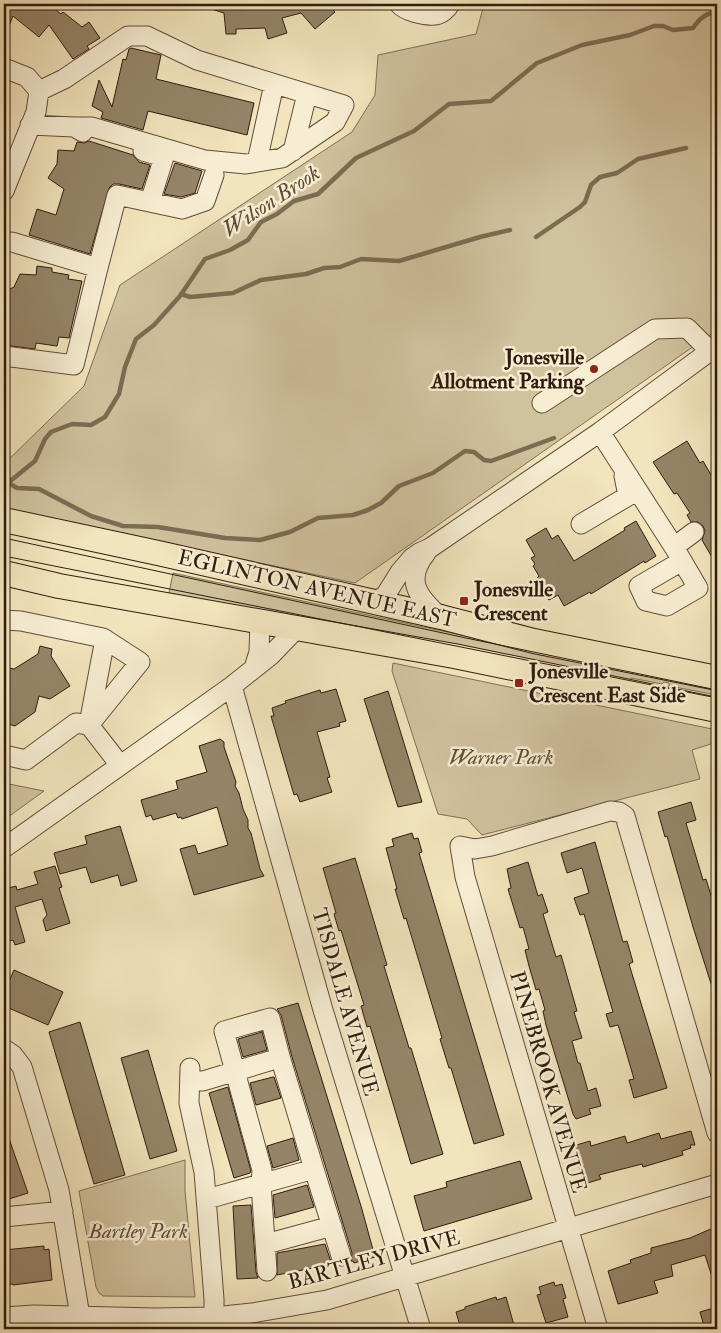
<svg xmlns="http://www.w3.org/2000/svg" width="721" height="1333" font-family="'IM FELL Double Pica',serif">
  <rect width="100%" height="100%" fill="#f2e4bc"/>
  <filter id="stains"><feTurbulence type="fractalNoise" baseFrequency=".004" numOctaves="4"/><feColorMatrix values="0 0 0 0 .2 0 0 0 0 .09 0 0 0 0 .02 0 0 0 .5 -.17"/></filter>
  <radialGradient id="worn" r=".72"><stop offset=".6" stop-color="#630" stop-opacity="0"/><stop offset="1" stop-color="#630" stop-opacity=".3"/></radialGradient>
  <path fill="#d1c29e" stroke="#806f56" d="M510,4H717V330L355,583L4,509V464L84,386L120,285L352,132L375,95L378,55L476,34L483,8L509,6Z
    M173,573L428,628L717,688V695L669,686V683L664,682L662,684L631,678L630,683L169,593Z
    M393,663L717,730V742L692,750L700,779L482,835L467,819L438,814L392,671Z
    M4,783L44,791L4,820Z
    M185,1160V1191L195,1297L103,1296L99,1293L96,1287L79,1191Z"/>
  <g fill="none" stroke-linecap="round" stroke-linejoin="round">
    <path stroke="#7d6b52" stroke-width="4.5" d="M536,237L580,207L585,202L591,185L600,177L617,173L638,159L686,148
      M181,294L190,297L233,293L261,280L306,274L324,268L340,267L361,259L399,261L480,237L510,230
      M7,482L17,488L39,489L91,516L123,526L158,527L225,538L260,540L290,532L318,518L353,515L368,510L381,503L399,486L433,473L465,451L474,452L484,460L491,461L554,438
      M4,486L35,461L45,439L51,432L72,424L91,425L105,417L119,394L125,367L136,339L154,325L180,296L205,259L230,250L248,240L261,222L277,214L294,201L318,194L356,158L414,131L449,104L491,101L537,63L582,45L630,35L654,26H663L673,30L693,28C700,18 705,14 717,11"/>
  </g>
  <path fill="#958468" stroke="#301c0d" d="M4,4H49L61,14L63,12L82,27L89,22L100,38L87,46L89,49L73,59L49,25L39,37L13,16L4,38Z
    M202,4H241L242,10L263,4H328L335,12L315,29L301,13L282,18L287,33L268,39L265,28L236,29V34H226L224,13L202,6Z
    M131,48L161,55L156,79L254,103L247,135L148,111L143,130L101,118L103,112L92,106L99,80L112,107L123,59L126,60L129,49Z
    M89,141L133,155L139,162L150,165L142,189L119,184H113L109,188L90,254L29,235L37,209L56,215L64,189L48,178L57,164L58,150L74,151L77,142L84,143Z
    M175,163L202,171L195,193L181,197L164,194Z
    M37,266L52,268V272L69,275L68,279L82,281L69,338L59,337L57,346L36,343L35,349L4,345V292L14,287L20,274L36,275Z
    M687,441L700,463L703,461L717,485V566L702,540L705,531L703,526L698,522H691L687,515L690,513L677,493L674,494L653,462Z
    M636,521L656,556L645,563L644,561L591,594L590,592L564,606L558,595L549,600L536,579L539,576L533,566L535,564L531,558L535,556L526,540L546,528L552,539L558,535L574,561L625,530L624,528Z
    M40,646L52,649L51,656L70,686L50,699L39,696L35,712L15,726L4,723V667L14,669L38,654Z
    M336,689L346,721L339,723L340,726L317,732L330,777L327,778L332,792L300,802L297,794L294,795L271,716H274L272,708L286,703L285,701L320,690L321,693Z
    M388,691L422,802L398,807L364,699Z
    M220,739L224,742V747L236,782L235,786L239,793L243,809L248,820V828L251,833L260,869L264,876L194,895L180,849L195,845L198,854L228,845L217,807L182,819L181,817L178,818L176,813L153,820L151,815L146,817L141,800L178,789L176,781L207,772L199,746Z
    M691,802L696,820L686,823L703,880L706,879L713,902L717,901V993H714L693,927L667,836L665,837L658,812Z
    M120,826L137,881L121,886L118,875L91,883L86,867L60,874L54,853L87,844L85,836Z
    M412,833L414,839L418,838L422,852L419,853L504,1135L474,1144L451,1068H449L440,1039L442,1038L406,918L404,919L395,889H397L386,848L394,846L392,839Z
    M595,842L623,942L627,941L633,962L629,964L667,1088L634,1098L629,1080L634,1079L620,1031L618,1025L610,1027L606,1014L613,1012L584,914L580,915L574,898L589,893L582,868L567,873L561,853Z
    M355,858L387,965L384,966L398,1012L407,1041L409,1048H411L443,1154L411,1164L370,1026L367,1027L361,1006L364,1005L341,930L339,931L334,914L336,913L323,868Z
    M528,862L538,896L542,894L548,912L543,914L556,957L561,955L577,1011L574,1012L582,1038L572,1041L578,1063H580L588,1091L596,1088L601,1106L589,1109L591,1114L576,1119L573,1114L546,1025L543,1011L545,1010L539,989L536,990L529,966L525,950L529,949L523,927L520,928L508,889L511,888L507,869Z
    M55,866L62,887L59,888L70,923L46,931L43,920L47,915L42,899L15,907L25,942L15,945L13,940L4,943V881L6,880L9,888L16,886L17,890L38,884L34,872Z
    M14,970L63,992L48,1025L4,1006V993Z
    M298,1003L361,1206L375,1257L354,1263L353,1261H351L352,1253L292,1057L281,1015L277,1009Z
    M80,1022L125,1175L94,1184L49,1032Z
    M262,1032L267,1050L243,1057L238,1039Z
    M148,1050L177,1151L150,1159L121,1058Z
    M273,1077H274L281,1098L256,1105L250,1083Z
    M228,1087L251,1171L250,1173L234,1178L209,1093Z
    M4,1130H6L28,1193L9,1199L8,1195L4,1197Z
    M691,1131L695,1145H690L691,1148L682,1151L683,1155L643,1167L642,1164L599,1175L601,1179L584,1184L573,1146L590,1141L591,1146L625,1136L627,1143L659,1133L661,1139Z
    M293,1138L299,1160L273,1168L267,1146Z
    M520,1161L532,1199L424,1231L414,1196L447,1187L446,1182Z
    M307,1185L314,1207L275,1218L273,1195Z
    M251,1205L256,1272L258,1278L237,1279L233,1206Z
    M713,1228L714,1230L717,1229V1286H715L705,1255L671,1265L673,1276L654,1281L658,1293L618,1304L608,1271L631,1263L630,1260L651,1253V1248L690,1238Z
    M325,1244L330,1259L334,1264L277,1275V1253Z
    M44,1246V1250L49,1249L52,1280L13,1285V1284L4,1285V1250Z
    M554,1282L555,1286L562,1284L566,1298L563,1299L568,1317L546,1323L537,1295L541,1294L539,1287Z
    M496,1297L497,1300L506,1297L514,1325L501,1329H461L456,1312L465,1309V1307Z
    M717,1307V1329H705L700,1312Z"/>
  <g fill="none" stroke-linecap="round" stroke-linejoin="round">
    <defs>
      <path id="minor" d="M399,4C405,11 423,16 434,15C441,15 447,9 450,4
        M4,68L27,77L39,91L36,112L4,191
        M39,91L64,79L128,36H147L197,60L344,105L335,122L282,158L246,164L205,160L92,127H74
        M30,125L74,127L83,132
        M143,151L164,157L150,202
        M293,151L307,94
        M257,162L274,84
        M98,268L117,195L182,209L205,201L214,175
        M4,356L74,365L98,268L12,242
        M542,403L655,329L687,328L710,351
        M600,432L674,547L698,588L667,606L646,601L639,586L682,561
        M581,524L628,496L624,476
        M674,547L694,532
        M426,553C404,580 418,597 440,617
        M373,602L385,596L400,572L412,558L419,553L430,548L600,432L717,346
        M4,620L21,621L103,638L140,662L89,725
        M254,668L259,652L260,621
        M232,686L323,1010L421,1329
        M89,724L105,639
        M4,755L26,760L76,723L89,725L120,765
        M4,848L232,686L271,655L298,627
        M4,1049L13,1055L22,1067L59,1190L80,1316
        M190,1068L189,1103L204,1172L214,1299V1317
        M190,1081H203L276,1059L281,1060L314,1169L207,1199
        M314,1169L341,1256
        M4,1217L63,1211
        M266,1244L332,1226
        M267,1271L261,1184L262,1170L224,1031L270,1018L281,1060
        M4,1317L34,1315L154,1318L214,1317L252,1313L327,1300L717,1184
        M598,1329L465,877L460,846L475,849L492,846L610,811L619,812L625,816L717,1133"/>
      <path id="major" d="M4,520L158,553L441,617L534,641L717,678
        M4,573L59,586L454,656L717,710"/>
    </defs>
    <use href="#minor" stroke="#604e39" stroke-width="21"/>
    <use href="#major" stroke="#301c0d" stroke-width="26"/>
    <use href="#minor" stroke="#f7edd3" stroke-width="19"/>
    <use href="#major" stroke="#f2e4bc" stroke-width="24"/>
    <path stroke="#301c0d" stroke-width="1" d="M4,538L466,638L717,690
      M4,556L717,698"/>
  </g>
  <g fill="#8f2418" stroke="#f7edd3" stroke-width="2">
    <circle cx="594" cy="369" r="5"/>
    <rect x="459" y="596" width="10" height="10" rx="2.5"/>
    <rect x="514" y="678" width="10" height="10" rx="2.5"/>
  </g>
  <g text-anchor="middle" dominant-baseline="central" stroke-width="5" stroke-linejoin="round" paint-order="stroke">
    <g font-size="21" font-weight="bold" fill="#301c0d" stroke="#f7edd3" text-anchor="start">
      <text x="584" y="357" text-anchor="end">Jonesville<tspan x="584" dy="24">Allotment Parking</tspan></text>
      <text x="474" y="589">Jonesville<tspan x="474" dy="24">Crescent</tspan></text>
      <text x="529" y="671">Jonesville<tspan x="529" dy="24">Crescent East Side</tspan></text>
    </g>
    <g font-size="21" fill="#301c0d" stroke="#f7edd3">
      <text transform="translate(317 589) rotate(13)">EGLINTON AVENUE EAST</text>
      <text transform="translate(345 1002) rotate(74)">TISDALE AVENUE</text>
      <text transform="translate(548 1082) rotate(74)">PINEBROOK AVENUE</text>
      <text transform="translate(374 1260) rotate(-15)">BARTLEY DRIVE</text>
    </g>
    <g font-size="21" font-style="italic" fill="#604e38" stroke="#f7edd3">
      <text x="501" y="757">Warner Park</text>
      <text x="138" y="1231">Bartley Park</text>
    </g>
    <g font-size="22" font-style="italic" fill="#5d4a35" stroke="#f7edd3">
      <text transform="translate(271 201) rotate(-33)">Wilson Brook</text>
    </g>
  </g>
  <rect width="721" height="1333" fill="none" stroke="#f2e4bc" stroke-width="20"/>
  <rect x="5" y="5" width="711" height="1323" fill="none" stroke="#301c0d" stroke-width="2.5"/>
  <rect x="10" y="10" width="701" height="1313" fill="none" stroke="#301c0d"/>
  <rect width="100%" height="100%" filter="url(#stains)"/>
  <rect width="100%" height="100%" fill="url(#worn)"/>
</svg>
